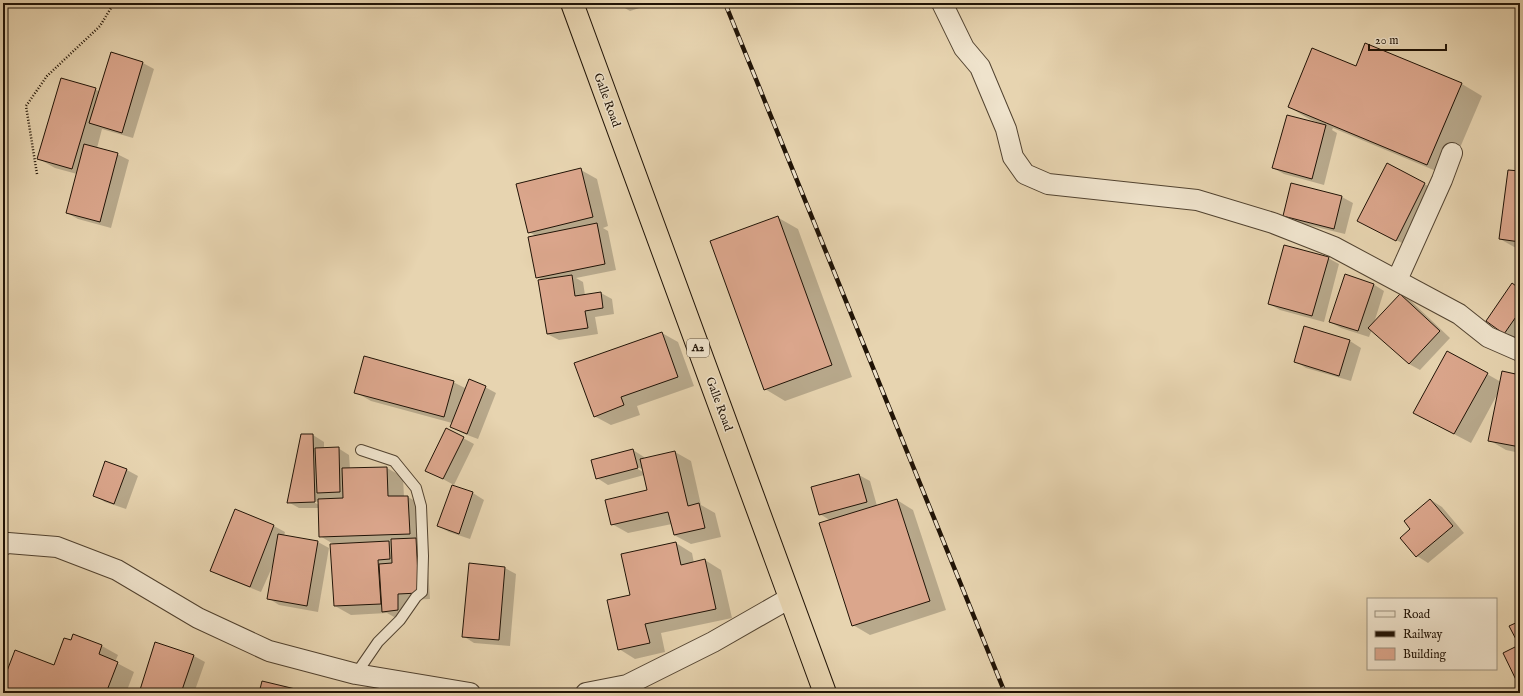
<svg xmlns="http://www.w3.org/2000/svg" width="1523" height="696" font-family="'IM FELL English',serif">
  <rect width="100%" height="100%" fill="#e7d4b0"/>
  <filter id="stains"><feTurbulence type="fractalNoise" baseFrequency=".005" numOctaves="4"/><feColorMatrix values="0 0 0 0 .2 0 0 0 0 .09 0 0 0 0 .02 0 0 0 .5 -.17"/></filter>
  <radialGradient id="worn" r=".72"><stop offset=".6" stop-color="#630" stop-opacity="0"/><stop offset="1" stop-color="#630" stop-opacity=".3"/></radialGradient>
  <path fill="#0003" fill-rule="evenodd" d="M616,3H655L630,11Z
    M1366,44L1462,84L1482,96L1448,176L1333,128L1332,130L1337,133L1324,185L1284,174L1273,168L1321,124L1309,119L1289,107L1357,67Z
    M111,53L143,63L154,69L133,138L102,129L97,148L117,154L129,160L111,228L78,219L67,213L77,174L55,168L39,159L95,89L100,92Z
    M1387,165L1436,190L1408,246L1370,227Z
    M581,170L597,179L608,226L603,228L608,231L616,270L576,278L583,282L585,295L601,293L612,299L614,314L595,317L598,334L559,340L547,334L543,280L537,277L536,236L529,232Z
    M1520,172V249L1516,248L1500,239Z
    M1292,184L1342,197L1353,203L1345,234L1295,222L1284,215Z
    M777,217L798,229L852,377L785,401L765,389Z
    M1328,258L1339,264L1324,322L1280,310L1269,304Z
    M1373,284L1384,291L1374,323L1400,295L1411,301L1450,338L1420,370L1409,364L1372,329L1369,337L1341,328L1330,322Z
    M1520,289V334L1516,339L1487,321Z
    M1305,328L1350,341L1361,348L1351,381L1306,368L1295,361Z
    M662,333L678,342L694,386L637,406L640,415L611,425L594,416Z
    M1487,374L1501,382L1520,376V453L1506,450L1489,440L1498,393L1471,443L1431,422Z
    M453,382L465,388L485,387L496,393L478,439L462,433L451,427L452,423L371,401L355,392Z
    M313,435L324,442V449L338,448L349,455L350,469L387,468L403,477L404,497H408L424,506L430,599L408,600L409,616L394,617L387,613L351,615L335,606V545L320,536L319,508H299L288,502ZM311,498L319,503V505L310,500Z
    M463,438L474,444L454,485L426,470Z
    M633,450L644,457L645,459L675,452L691,461L701,505L715,513L721,537L691,544L674,535L672,524L628,533L612,524L648,491L644,475L608,485L597,478ZM634,464L643,470V472L633,466Z
    M106,462L127,470L138,476L126,509L105,502L94,495Z
    M859,475L870,481L877,506L897,500L913,510L946,610L870,635L853,625L831,521L820,514Z
    M452,486L473,493L484,500L470,539L449,532L438,526Z
    M1431,500L1442,507L1464,533L1428,563L1417,556L1411,529Z
    M235,511L274,526L285,532L284,536L318,542L329,548L318,612L279,605L268,598L274,563L261,592L223,577L211,571Z
    M676,543L692,553L694,563L705,560L721,570L732,618L661,633L665,652L635,659L619,649L631,596Z
    M470,564L505,568L516,574L510,646L474,643L463,636Z
    M74,635L102,646L118,655L115,662L134,672L126,693H3V670L7,672L55,666L71,642Z
    M194,656L205,662L194,693H140Z"/>
  <path fill="#dba68c" stroke="#201306" d="M1365,43L1462,83L1427,165L1288,107L1312,48L1356,66Z
    M111,52L143,62L122,133L89,123Z
    M61,78L96,88L72,169L37,159Z
    M1287,115L1326,125L1312,179L1272,168Z
    M84,144L118,153L100,222L66,213Z
    M1387,163L1425,183L1396,241L1357,221Z
    M581,168L593,217L528,233L516,184Z
    M1508,170L1520,171V242L1499,239Z
    M1291,183L1342,196L1334,229L1283,216Z
    M778,216L832,365L764,390L710,241Z
    M597,223L605,264L536,278L528,237Z
    M1284,245L1329,257L1312,316L1268,304Z
    M1345,274L1374,284L1358,331L1329,322Z
    M572,275L575,296L601,292L603,308L585,311L588,328L547,334L538,280Z
    M1512,283L1520,289V311L1504,334L1486,321Z
    M1400,294L1440,331L1409,364L1368,328Z
    M1304,326L1350,340L1339,376L1294,362Z
    M662,332L678,377L621,397L624,405L594,417L574,363Z
    M1447,351L1488,373L1454,434L1413,413Z
    M364,356L454,381L444,417L354,393Z
    M1502,371L1520,375V447L1488,441Z
    M469,379L486,386L467,434L450,427Z
    M446,428L464,437L443,479L425,471Z
    M301,434H313L315,502L287,503Z
    M339,447L340,492L317,493L315,448Z
    M633,449L638,468L596,479L591,460Z
    M675,451L688,506L699,503L705,528L674,535L668,512L611,525L605,500L647,490L640,459Z
    M105,461L127,469L114,504L93,496Z
    M387,467L388,496H408L410,534L319,537L318,499L343,498L342,468Z
    M859,474L867,502L819,515L811,487Z
    M452,485L473,492L459,534L437,526Z
    M897,499L930,601L852,626L819,523Z
    M1430,499L1453,526L1416,557L1400,538L1410,529L1404,521Z
    M235,509L274,525L250,587L210,571Z
    M278,534L318,541L307,606L267,599Z
    M416,538L419,593L398,594V610L382,612L379,564L392,563L391,539Z
    M389,541L390,559L378,560L381,604L334,606L330,544Z
    M676,542L681,565L705,559L716,609L645,624L650,643L618,650L607,600L630,595L621,554Z
    M469,563L505,567L499,640L462,637Z
    M1520,621V685L1519,686L1503,653L1519,645L1509,626Z
    M73,634L102,645L99,654L118,662L106,693H3V669L7,671L15,650L54,665L64,638L71,640Z
    M155,642L194,655L181,693H139Z
    M262,681L312,693H259Z"/>
  <g fill="none" stroke-linecap="round" stroke-linejoin="round">
    <defs>
      <path id="service" d="M356,674L378,642L400,620L416,597L422,592L423,556L421,506L416,488L394,461L361,450"/>
      <path id="minor" d="M942,3L964,48L980,67L1006,129L1013,157L1025,174L1048,184L1197,200L1273,223L1334,247L1459,314L1488,337L1520,351
        M1397,280L1442,180L1452,153
        M3,545L8,543L57,547L117,570L198,618L269,651L356,674L470,693
        M586,693L627,685L713,642L790,598"/>
      <path id="trunk" d="M572,3L825,693"/>
    </defs>
    <use href="#service" stroke="#524330" stroke-width="12"/>
    <use href="#minor" stroke="#524330" stroke-width="22"/>
    <use href="#trunk" stroke="#201306" stroke-width="24"/>
    <path stroke="#201306" stroke-width="2.5" stroke-dasharray="1 2" stroke-linecap="butt" d="M37,174L26,106L47,76L100,26L114,3"/>
    <use href="#service" stroke="#efe3cc" stroke-width="10"/>
    <use href="#minor" stroke="#efe3cc" stroke-width="20"/>
    <use href="#trunk" stroke="#e7d4b0" stroke-width="22"/>
    <defs>
      <path id="rail" d="M725,3L1005,693"/>
    </defs>
    <use href="#rail" stroke="#201306" stroke-width="4.5"/>
    <use href="#rail" stroke="#efe3cc" stroke-width="3" stroke-dasharray="9" stroke-linecap="butt"/>
  </g>
  <g text-anchor="middle" dominant-baseline="central" stroke-width="3" stroke-linejoin="round" paint-order="stroke">
    <rect fill="#efe3cc" stroke="#5e5141" stroke-width="1" x="687" y="339" width="22" height="18" rx="3"/>
    <g font-size="11" font-weight="bold" fill="#201306">
      <text x="698" y="348">A2</text>
    </g>
    <g font-size="12" fill="#201306" stroke="#efe3cc">
      <text transform="translate(607 100) rotate(70)">Galle Road</text>
      <text transform="translate(719 404) rotate(70)">Galle Road</text>
    </g>
  </g>
  <rect width="1523" height="696" fill="none" stroke="#e7d4b0" stroke-width="16"/>
  <rect x="4" y="4" width="1515" height="688" fill="none" stroke="#201306" stroke-width="2"/>
  <rect x="8" y="8" width="1507" height="680" fill="none" stroke="#201306"/>
  <rect x="1367" y="598" width="130" height="72" fill="#efe3cc" stroke="#9c907d"/>
  <rect x="1375" y="611" width="20" height="6" fill="#efe3cc" stroke="#9c907d"/>
  <text x="1403" y="618" font-size="12" fill="#201306">Road</text>
  <rect x="1375" y="631" width="20" height="6" fill="#201306" stroke="#9c907d"/>
  <text x="1403" y="638" font-size="12" fill="#201306">Railway</text>
  <rect x="1375" y="648" width="20" height="12" fill="#dba68c" stroke="#9c907d"/>
  <text x="1403" y="658" font-size="12" fill="#201306">Building</text>
  <path d="M1369 44v6h77v-6" fill="none" stroke="#201306" stroke-width="2"/>
  <text x="1375" y="44" font-size="12" fill="#201306" stroke="#efe3cc" stroke-width="3" paint-order="stroke">20 m</text>
  <rect width="100%" height="100%" filter="url(#stains)"/>
  <rect width="100%" height="100%" fill="url(#worn)"/>
</svg>
